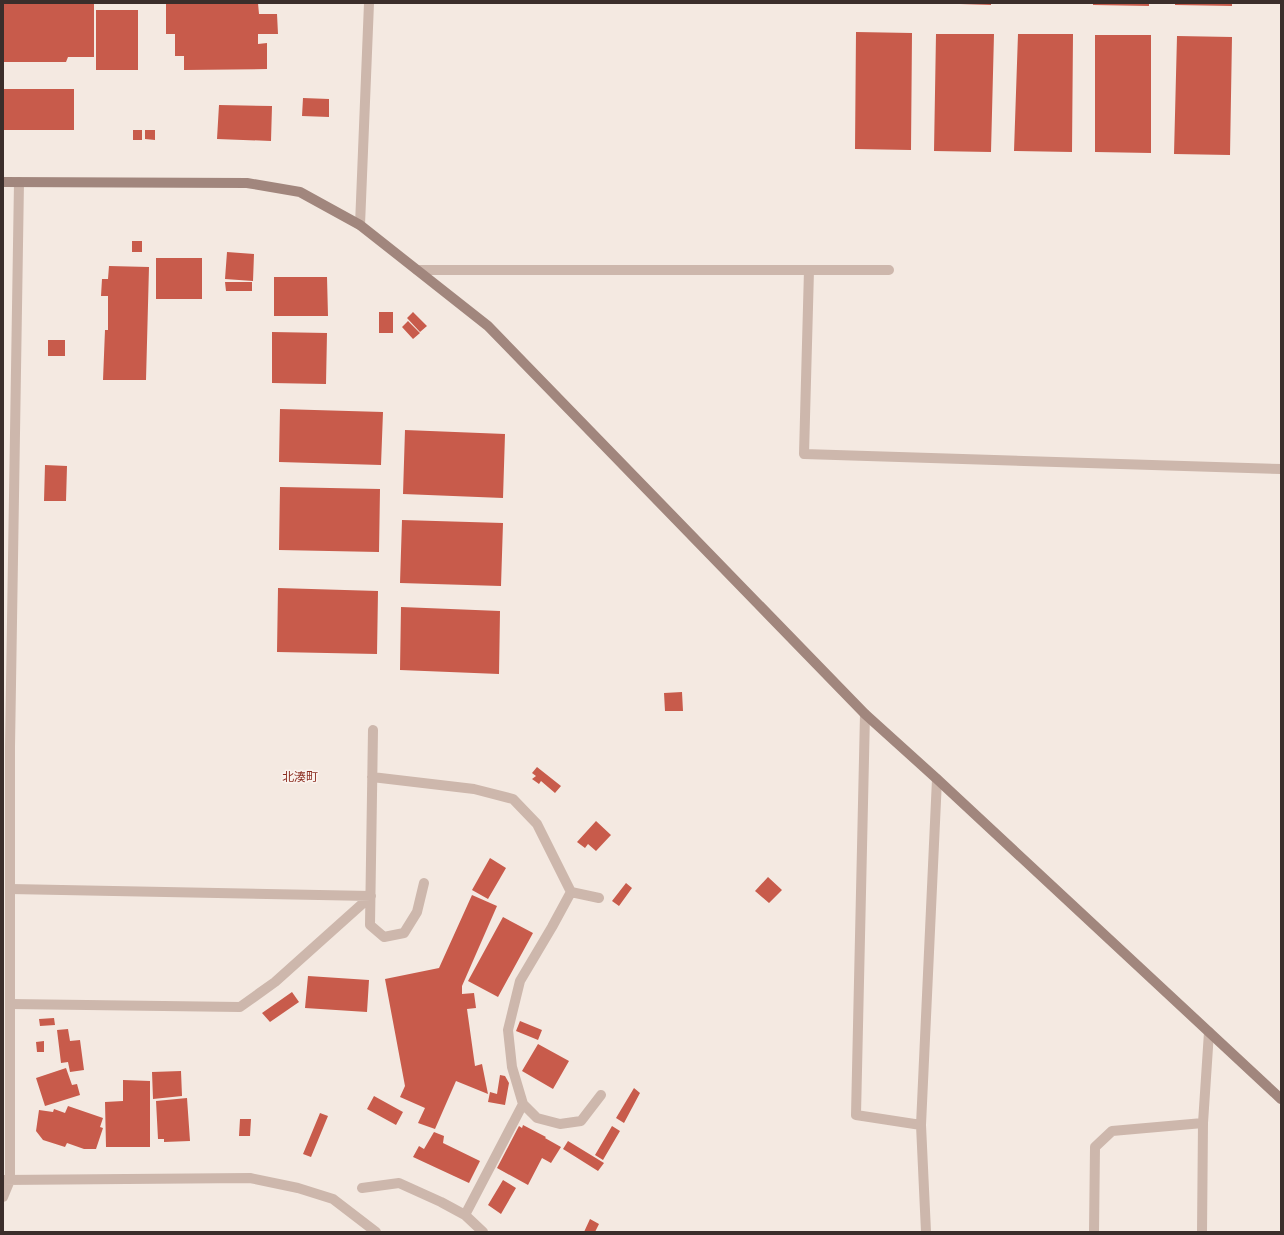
<svg xmlns="http://www.w3.org/2000/svg" width="1284" height="1235" font-family="Raleway,'Noto Sans JP',sans-serif">
  <rect width="100%" height="100%" fill="#f4e9e1"/>
  <path fill="#c85b4b" d="M3,3H94V57H68L66,62H3Z
    M166,3H258L259,14H277L278,34H258V44L267,43V69L184,70V56H175V34H166Z
    M960,3H991V5L960,4Z
    M1093,3H1149V6L1093,5Z
    M1175,3H1232V6L1175,5Z
    M96,10H138V70H96Z
    M856,32L912,33L911,150L855,149Z
    M936,34H994L991,152L934,151Z
    M1018,34H1073L1072,152L1014,151Z
    M1095,35H1151V153L1095,152Z
    M1177,36L1232,37L1230,155L1174,154Z
    M3,89H74V130H3Z
    M303,98L329,99V117L302,116Z
    M219,105L272,106L271,141L217,139Z
    M133,130H142V140H133Z
    M145,130H155V140L145,139Z
    M132,241H142V252H132Z
    M227,252L254,254L253,281L225,279Z
    M156,258H202V299H156Z
    M109,266L149,267L146,380H103L105,330H108V296H101L102,279H108Z
    M274,277H327L328,316H274Z
    M225,282H252V291H226Z
    M379,312H393V333H379Z
    M413,312L427,326L420,332L407,318Z
    M408,321L420,333L413,339L402,327Z
    M272,332L327,333L326,384L272,383Z
    M48,340H65V356H48Z
    M280,409L383,412L381,465L279,462Z
    M405,430L505,434L503,498L403,494Z
    M45,465L67,466L66,501H44Z
    M280,487L380,489L379,552L279,550Z
    M402,520L503,523L501,586L400,583Z
    M278,588L378,591L377,654L277,652Z
    M401,607L500,611L499,674L400,670Z
    M682,692L683,711H665L664,693Z
    M537,767L561,786L555,793L541,781L539,784L532,779L536,776L532,773Z
    M596,821L611,835L596,851L588,844L585,848L577,842Z
    M490,858L506,868L488,899L472,890Z
    M768,877L782,890L769,903L755,891Z
    M626,883L632,888L619,906L612,901Z
    M472,895L497,906L462,986V994L474,993L476,1008L467,1009L475,1066L482,1064L488,1094L456,1081L435,1129L418,1123L425,1108L400,1097L405,1086L385,979L439,968Z
    M503,917L533,933L498,997L468,981Z
    M308,976L369,980L367,1012L305,1008Z
    M292,992L299,1002L270,1022L262,1013Z
    M54,1018L55,1025L40,1026L39,1019Z
    M520,1021L542,1030L538,1040L516,1031Z
    M68,1029L70,1041L80,1040L84,1070L70,1072L68,1062L61,1063L57,1030Z
    M44,1041V1052H37L36,1042Z
    M538,1044L569,1061L553,1089L522,1071Z
    M66,1068L72,1085L77,1084L80,1095L45,1106L36,1078Z
    M181,1071L182,1096L153,1099L152,1072Z
    M500,1075L505,1076L509,1083L505,1105L488,1102L490,1092L497,1094Z
    M123,1080L150,1081V1147H106L105,1102L123,1101Z
    M634,1088L640,1093L624,1123L616,1118Z
    M374,1096L403,1112L396,1125L367,1109Z
    M187,1098L190,1141L164,1142V1139H158L156,1101Z
    M68,1106L103,1118L100,1127L103,1128L96,1149H84L67,1143L65,1147L43,1140L36,1131L39,1110L53,1112L54,1109L65,1113Z
    M320,1113L328,1116L311,1157L303,1154Z
    M240,1119H251L250,1136H239Z
    M523,1125L546,1137L545,1138L561,1147L551,1163L542,1158L528,1185L497,1168L519,1126L522,1128Z
    M612,1126L620,1131L603,1160L595,1155Z
    M434,1132L444,1136L443,1143L480,1161L469,1183L413,1157L419,1146L424,1149Z
    M568,1141L604,1163L598,1171L563,1149Z
    M503,1180L516,1188L501,1214L488,1205Z
    M590,1219L599,1224L595,1232H584Z"/>
  <g fill="none" stroke-linecap="round" stroke-linejoin="round">
    <path stroke="#cdb7ac" stroke-width="10" d="M360,225L369,3
      M417,270H889
      M809,270L804,454L1281,469
      M865,714L856,1115L921,1125
      M373,730L370,925L384,937L404,933L417,912L424,883
      M372,777L474,789L513,799L537,824L571,892
      M10,889L371,896
      M599,898L571,892L552,927L520,981L508,1030L512,1067L523,1104L537,1118L560,1124L581,1121L601,1095
      M10,1004L240,1007L275,982L371,896
      M362,1188L399,1183L441,1202L465,1215L483,1232
      M465,1215L523,1104
      M926,1232L921,1125L937,779
      M1094,1232L1095,1147L1112,1131L1203,1123
      M1202,1232L1203,1123L1209,1032"/>
    <path stroke="#cdb7ac" stroke-width="10" d="M3,1180L250,1178L298,1188L333,1199L376,1232
      M3,1197L10,1180V747L19,182"/>
    <path stroke="#a1867d" stroke-width="10" d="M3,182L247,183L300,192L360,225L488,326L865,714L937,779L1281,1099"/>
  </g>
  <g text-anchor="middle" dominant-baseline="central" stroke-width="3" stroke-linejoin="round" paint-order="stroke">
    <g font-size="12" fill="#8c2f22" stroke="#fbf3ee">
      <text x="300" y="777">北湊町</text>
    </g>
  </g>
  <rect width="1284" height="1235" fill="none" stroke="#3b2e2b" stroke-width="8"/>
</svg>
